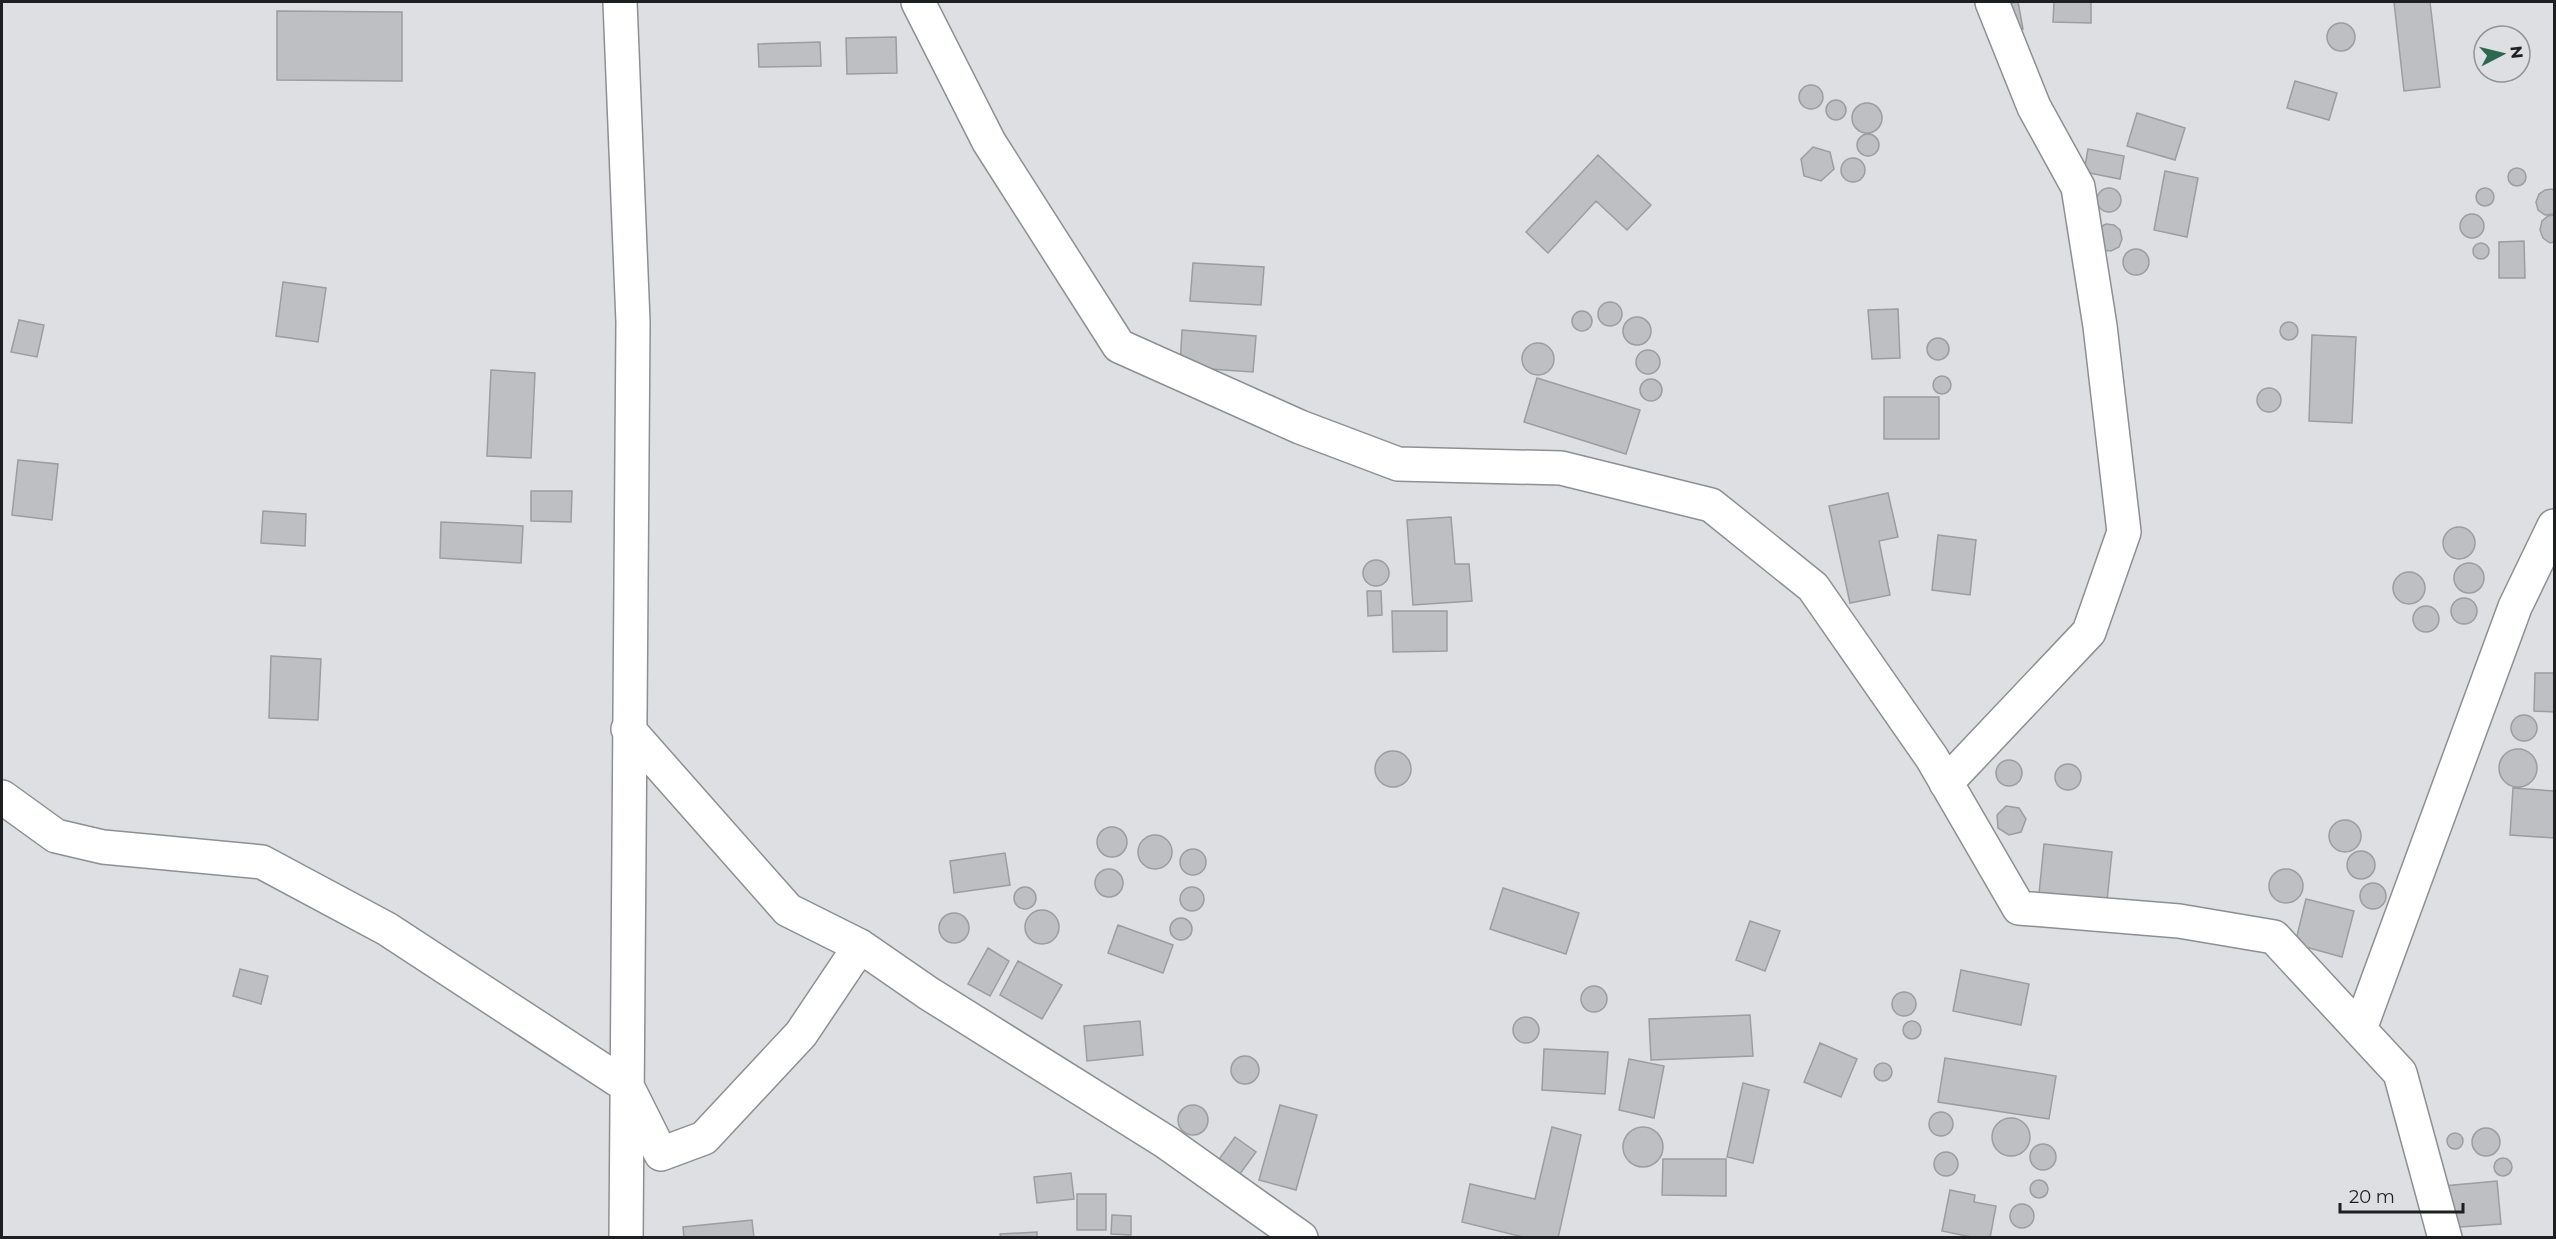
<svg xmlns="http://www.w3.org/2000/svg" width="2556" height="1239" font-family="Montserrat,sans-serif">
  <rect width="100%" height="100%" fill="#dddfe2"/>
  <path fill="#bebfc2" stroke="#9b9da0" stroke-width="1.5" d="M2018,2L2023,29L2009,31L2005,4Z
    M2054,2H2091V23L2053,22Z
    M2394,2H2430L2440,87L2404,91Z
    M277,11L402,12V81L277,80Z
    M2327 37a14 14 0 1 1 28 0a14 14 0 1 1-28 0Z
    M896,37L897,73L847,74L846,38Z
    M820,42L821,66L759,67L758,44Z
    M2295,81L2337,93L2329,120L2287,108Z
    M1799 97a12 12 0 1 1 24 0a12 12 0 1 1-24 0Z
    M1826 110a10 10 0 1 1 20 0a10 10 0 1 1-20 0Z
    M1852 118a15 15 0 1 1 30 0a15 15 0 1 1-30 0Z
    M2137,113L2185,128L2175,160L2127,146Z
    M1857 145a11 11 0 1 1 22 0a11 11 0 1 1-22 0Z
    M1813,147L1830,152L1834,169L1821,181L1804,176L1801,159Z
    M2088,149L2124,156L2120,179L2084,172Z
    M1598,155L1651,205L1627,230L1596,201L1548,253L1526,232Z
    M1841 170a12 12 0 1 1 24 0a12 12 0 1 1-24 0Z
    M2508 177a9 9 0 1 1 18 0a9 9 0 1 1-18 0Z
    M2165,171L2198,178L2187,237L2154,230Z
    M2097 200a12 12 0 1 1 24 0a12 12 0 1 1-24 0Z
    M2476 197a9 9 0 1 1 18 0a9 9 0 1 1-18 0Z
    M2552,189L2554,191V214L2545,215L2538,210L2536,202L2539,194L2545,190Z
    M2460 226a12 12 0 1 1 24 0a12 12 0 1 1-24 0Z
    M2554,215V242L2550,243L2543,238L2540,230L2542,221L2548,216Z
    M2106,224L2114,225L2120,230L2122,239L2119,247L2111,251L2103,250L2098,228Z
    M2524,241L2525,278H2499V242Z
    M2473 251a8 8 0 1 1 16 0a8 8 0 1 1-16 0Z
    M2123 262a13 13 0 1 1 26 0a13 13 0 1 1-26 0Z
    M1193,263L1264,267L1261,305L1190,301Z
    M283,282L326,288L318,342L276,336Z
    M1598 314a12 12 0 1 1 24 0a12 12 0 1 1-24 0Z
    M1898,309L1900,358L1872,359L1868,310Z
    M1572 321a10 10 0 1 1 20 0a10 10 0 1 1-20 0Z
    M1623 331a14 14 0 1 1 28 0a14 14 0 1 1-28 0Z
    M19,320L44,325L37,357L11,352Z
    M2280 331a9 9 0 1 1 18 0a9 9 0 1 1-18 0Z
    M1182,330L1256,336L1253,372L1180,367Z
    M2312,335L2356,337L2352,423L2309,421Z
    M1927 349a11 11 0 1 1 22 0a11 11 0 1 1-22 0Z
    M1522 359a16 16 0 1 1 32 0a16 16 0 1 1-32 0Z
    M1636 362a12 12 0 1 1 24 0a12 12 0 1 1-24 0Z
    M491,370L535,373L531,458L487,456Z
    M1933 385a9 9 0 1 1 18 0a9 9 0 1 1-18 0Z
    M1537,378L1640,410L1626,454L1524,422Z
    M1640 390a11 11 0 1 1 22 0a11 11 0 1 1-22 0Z
    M2257 400a12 12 0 1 1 24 0a12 12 0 1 1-24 0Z
    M1884,397H1939V439H1884Z
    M18,460L58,464L52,520L12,515Z
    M531,491H572L571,522L531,521Z
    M1888,493L1898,537L1879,541L1890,595L1850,603L1829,506Z
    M263,511L306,514L305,546L261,543Z
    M1451,517L1455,564H1469L1472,601L1413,605L1407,520Z
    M441,522L523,526L521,563L440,558Z
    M2443 543a16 16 0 1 1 32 0a16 16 0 1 1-32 0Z
    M1938,535L1976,540L1970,595L1932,590Z
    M1363 573a13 13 0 1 1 26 0a13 13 0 1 1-26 0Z
    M2454 578a15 15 0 1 1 30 0a15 15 0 1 1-30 0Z
    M2393 588a16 16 0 1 1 32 0a16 16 0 1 1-32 0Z
    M1367,591H1381L1382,615L1368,616Z
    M2451 611a13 13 0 1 1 26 0a13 13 0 1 1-26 0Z
    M2413 619a13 13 0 1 1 26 0a13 13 0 1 1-26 0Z
    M1392,611H1447V651L1393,652Z
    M271,656L321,659L318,720L269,718Z
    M2535,673H2554V712L2534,711Z
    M2511 728a13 13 0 1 1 26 0a13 13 0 1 1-26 0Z
    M2499 768a19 19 0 1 1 38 0a19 19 0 1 1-38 0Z
    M1375 769a18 18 0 1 1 36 0a18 18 0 1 1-36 0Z
    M1996 773a13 13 0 1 1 26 0a13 13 0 1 1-26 0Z
    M2055 777a13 13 0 1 1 26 0a13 13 0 1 1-26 0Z
    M2513,788L2554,791V838L2510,835Z
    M2006,806L2019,808L2026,819L2021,832L2009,835L1998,828L1997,815Z
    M2329 836a16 16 0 1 1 32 0a16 16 0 1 1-32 0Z
    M1097 842a15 15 0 1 1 30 0a15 15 0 1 1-30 0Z
    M1138 852a17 17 0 1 1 34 0a17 17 0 1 1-34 0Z
    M2044,844L2112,852L2107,901L2039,894Z
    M1180 862a13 13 0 1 1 26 0a13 13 0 1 1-26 0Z
    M2347 865a14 14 0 1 1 28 0a14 14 0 1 1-28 0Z
    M1005,853L1010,885L954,893L950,861Z
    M2269 886a17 17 0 1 1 34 0a17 17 0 1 1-34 0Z
    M1095 883a14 14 0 1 1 28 0a14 14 0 1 1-28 0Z
    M2360 896a13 13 0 1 1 26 0a13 13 0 1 1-26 0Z
    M1180 899a12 12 0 1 1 24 0a12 12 0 1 1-24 0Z
    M1014 898a11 11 0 1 1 22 0a11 11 0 1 1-22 0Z
    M1503,888L1579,913L1566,954L1490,929Z
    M2306,899L2354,911L2342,957L2295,944Z
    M1025 927a17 17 0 1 1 34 0a17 17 0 1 1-34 0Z
    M939 928a15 15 0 1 1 30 0a15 15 0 1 1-30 0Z
    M1170 929a11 11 0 1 1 22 0a11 11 0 1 1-22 0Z
    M1750,921L1780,931L1765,971L1736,960Z
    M1118,925L1173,945L1163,973L1108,953Z
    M988,948L1009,961L990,996L968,984Z
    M1018,961L1062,985L1042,1019L1000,995Z
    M240,969L268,976L261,1004L233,996Z
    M1961,970L2029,984L2021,1025L1953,1011Z
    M1581 999a13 13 0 1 1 26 0a13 13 0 1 1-26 0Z
    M1892 1004a12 12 0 1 1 24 0a12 12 0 1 1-24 0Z
    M1750,1015L1753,1056L1651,1060L1649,1019Z
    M1513 1030a13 13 0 1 1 26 0a13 13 0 1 1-26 0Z
    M1140,1021L1143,1055L1087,1061L1084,1026Z
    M1903 1030a9 9 0 1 1 18 0a9 9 0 1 1-18 0Z
    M1820,1043L1857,1059L1841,1097L1804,1082Z
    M1544,1049L1608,1052L1605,1094L1542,1090Z
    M1231 1070a14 14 0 1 1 28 0a14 14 0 1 1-28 0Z
    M1945,1058L2056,1076L2049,1119L1938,1102Z
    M1629,1059L1664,1066L1654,1118L1619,1110Z
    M1874 1072a9 9 0 1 1 18 0a9 9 0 1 1-18 0Z
    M1743,1083L1769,1090L1753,1163L1727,1157Z
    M1280,1105L1317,1115L1296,1190L1259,1180Z
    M1178 1120a15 15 0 1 1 30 0a15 15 0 1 1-30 0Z
    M1929 1124a12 12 0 1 1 24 0a12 12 0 1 1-24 0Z
    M1992 1137a19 19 0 1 1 38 0a19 19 0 1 1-38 0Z
    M1623 1147a20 20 0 1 1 40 0a20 20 0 1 1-40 0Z
    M1552,1127L1581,1135L1558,1238H1527L1462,1222L1470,1184L1535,1199Z
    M2472 1142a14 14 0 1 1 28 0a14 14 0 1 1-28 0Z
    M2447 1141a8 8 0 1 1 16 0a8 8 0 1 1-16 0Z
    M1235,1137L1256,1152L1237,1178L1217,1162Z
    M2030 1157a13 13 0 1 1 26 0a13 13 0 1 1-26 0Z
    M1934 1164a12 12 0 1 1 24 0a12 12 0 1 1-24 0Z
    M2494 1167a9 9 0 1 1 18 0a9 9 0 1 1-18 0Z
    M1663,1159H1726V1196L1662,1195Z
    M1071,1173L1074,1199L1037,1203L1034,1177Z
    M2030 1189a9 9 0 1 1 18 0a9 9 0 1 1-18 0Z
    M2497,1181L2501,1224L2447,1228L2443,1186Z
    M1950,1190L1975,1195L1974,1202L1996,1206L1990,1238H1976L1942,1231Z
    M1077,1194H1106V1230H1077Z
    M2010 1216a12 12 0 1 1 24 0a12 12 0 1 1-24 0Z
    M1112,1215L1131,1216V1235L1111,1234Z
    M752,1220L754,1238H684L683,1227Z
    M1037,1232V1238H1001L1000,1234Z"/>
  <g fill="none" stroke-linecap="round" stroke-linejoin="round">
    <defs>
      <path id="minor" d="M620,2L633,322L626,1238
        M918,2L989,142L1119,346L1300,427L1398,464L1561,468L1711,505L1813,587L1932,758L2019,908L2179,921L2274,937L2400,1073L2445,1238
        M628,729L788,910L860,946
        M1946,783L2089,632L2124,532L2100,326L2078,187L2034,107L1992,2
        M2,797L56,836L103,847L262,862L387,929L627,1086L661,1154L704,1138L801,1034L860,946L928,993L1166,1142L1301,1238
        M2360,1029L2515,607L2554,526"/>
    </defs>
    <use href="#minor" stroke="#8e8f92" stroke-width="36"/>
    <use href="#minor" stroke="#fff" stroke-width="33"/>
  </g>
  <rect width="2556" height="1239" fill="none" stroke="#1e1f20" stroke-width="6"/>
  <g transform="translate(2502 54) rotate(83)"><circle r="28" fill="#dddfe2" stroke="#919294" stroke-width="1.5"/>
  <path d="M0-4.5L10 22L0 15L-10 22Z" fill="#2c6750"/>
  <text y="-9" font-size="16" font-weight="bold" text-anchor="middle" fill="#1e1f20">N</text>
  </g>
  <path d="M2340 1203v9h123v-9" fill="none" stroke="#1e1f20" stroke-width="3"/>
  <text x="2349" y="1203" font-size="18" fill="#1e1f20" stroke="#dddfe2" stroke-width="4.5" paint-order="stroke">20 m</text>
</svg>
